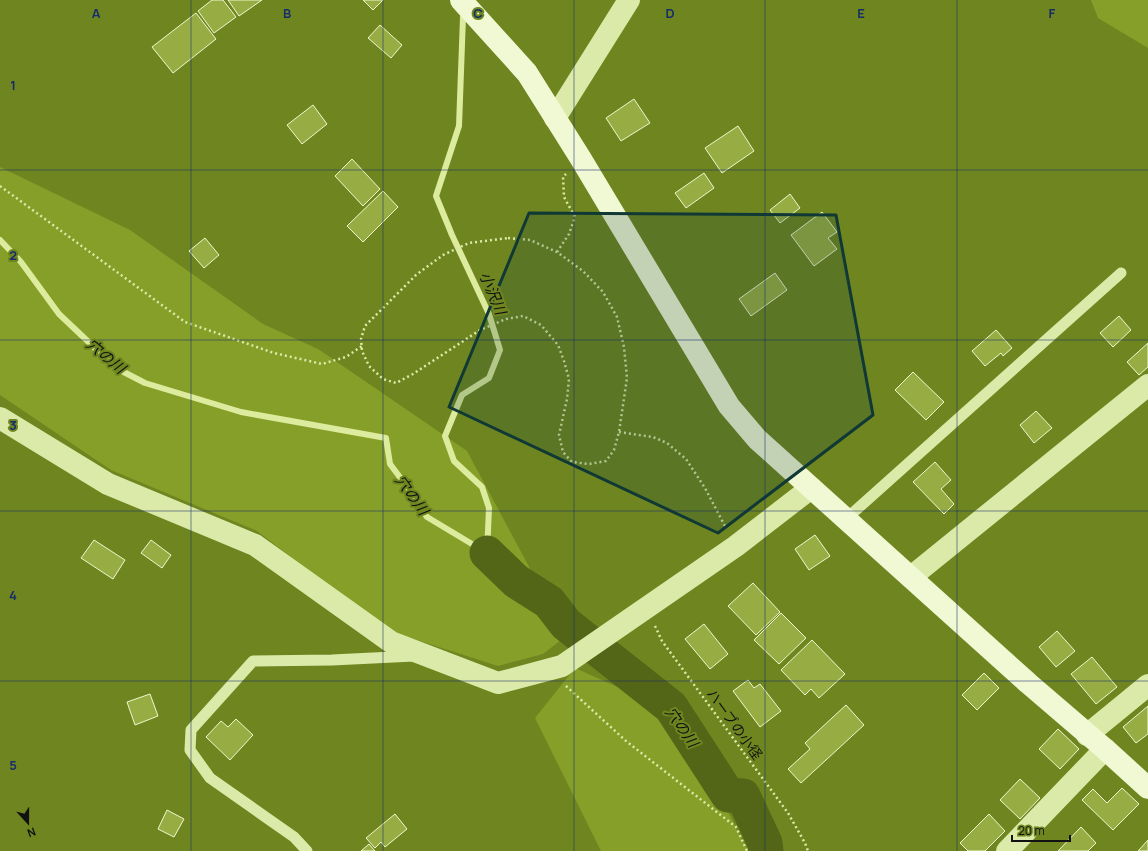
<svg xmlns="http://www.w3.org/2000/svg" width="1148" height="851" font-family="Manrope,'Noto Sans JP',sans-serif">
  <rect width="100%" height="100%" fill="#6f8620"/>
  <path fill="#869f29" d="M1091,0H1148V48L1098,18Z
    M0,167L130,230L263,324L318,349L467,451L566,636L543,654L498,666L386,630L257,531L111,470L0,395Z
    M575,668L640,697L708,773L746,847L749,851H601L535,718Z"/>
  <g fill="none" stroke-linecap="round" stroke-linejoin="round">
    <path stroke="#dceb9d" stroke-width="6" d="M0,240L21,262L59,314L116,368L145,383L241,412L386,438L390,464L408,488L427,517L487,553L489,508L482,487L454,461L445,436L462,395L489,378L500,350L489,314L452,235L436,196L459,126L463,17"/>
    <path stroke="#536516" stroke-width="35" d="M487,553L516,581L549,602L566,624L671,707L728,795L743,796L765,843L766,851"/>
  </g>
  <path fill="#97ad44" stroke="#eff7ce" d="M212,0H223L236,17L214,33L198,11Z
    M228,0H262L239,16Z
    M363,0H383L373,10Z
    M196,13L216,39L173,73L152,47Z
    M380,25L402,45L391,58L368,38Z
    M634,99L650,123L621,141L606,118Z
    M313,105L327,124L302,144L287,125Z
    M738,126L754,151L722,173L705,148Z
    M352,159L380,189L363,206L335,176Z
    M704,173L714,188L686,208L675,193Z
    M383,191L398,207L363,242L347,226Z
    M790,194L800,208L780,223L770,210Z
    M822,212L837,232L828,238L837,249L814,266L791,235Z
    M205,238L219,255L204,268L189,251Z
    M775,273L787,290L751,316L739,299Z
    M1119,316L1131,330L1113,347L1100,333Z
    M996,330L1012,348L1003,356L1001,353L985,366L972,351Z
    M1148,343V367L1139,375L1127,362Z
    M913,372L944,402L926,420L895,390Z
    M1036,411L1052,428L1034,443L1020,425Z
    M935,462L951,480L941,489L954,504L944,514L913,482Z
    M815,535L830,556L809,570L795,549Z
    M94,540L125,560L113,579L81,558Z
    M151,540L171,555L162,568L141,553Z
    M753,583L780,612L756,635L728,606Z
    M781,613L806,638L779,664L754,640Z
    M704,624L728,654L710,669L685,639Z
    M1057,631L1075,651L1056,667L1039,647Z
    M812,640L845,674L819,698L811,689L805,695L781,670Z
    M1092,657L1117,687L1096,704L1071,674Z
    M984,673L999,688L977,710L962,695Z
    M748,680L754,688L760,684L781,711L760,727L733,691Z
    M150,694L158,716L135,725L127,702Z
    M846,705L864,725L801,783L788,769L810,749L805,743Z
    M1148,706V734L1136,743L1123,727Z
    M236,719L253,735L230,760L206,737L221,721L228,727Z
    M1058,729L1079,749L1060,769L1039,749Z
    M1020,779L1040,798L1020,819L1000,800Z
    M1122,788L1139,804L1113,830L1082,800L1093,789L1107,803Z
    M167,810L184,819L174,837L158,829Z
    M395,814L407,829L385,847L381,842L375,848L366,838Z
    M989,814L1005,831L985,851H968L960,843Z
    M1081,827L1096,843L1088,851H1058Z
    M1148,840V851H1138Z
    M369,844L375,851H361Z"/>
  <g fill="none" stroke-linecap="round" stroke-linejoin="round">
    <path stroke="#dceaa9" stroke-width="2.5" stroke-dasharray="2 3" stroke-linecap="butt" d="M0,186L185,322L274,353L322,364L346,357L362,346
      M508,238L530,240L557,252L583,271L603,292L617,317L624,347L627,378L619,432L614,450L606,461L589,464L572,462L563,452L559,435L567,399L569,379L564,361L558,345L541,325L523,316L506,319L480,330L413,374L396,383L383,379L369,366L362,351L361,339L365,326L416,275L443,255L469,243Z
      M557,252L569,234L575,217L564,197L563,177L566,174
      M619,432L653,437L667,443L686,459L705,488L726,528
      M655,626L662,641L788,813L805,843L808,851
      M566,686L626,741L736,827L747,851"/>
    <path stroke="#dceaa9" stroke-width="11" d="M846,519L1121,273
      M307,851L294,837L210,778L190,750L191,730L253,661L332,660L414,656"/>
    <path stroke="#dceaa9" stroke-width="22" d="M555,118L629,0
      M0,418L108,484L255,545L391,642L498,683L562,666L736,546L811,488
      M911,577L1148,385
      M1087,735L1148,685
      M1007,851L1105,749"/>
    <path stroke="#f0f8d4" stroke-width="22" d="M461,0L527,73L581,159L729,406L757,439L1028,683L1105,749L1148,788"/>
  </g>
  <path fill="#103936" fill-opacity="0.2" stroke="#103936" stroke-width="3" stroke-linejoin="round" d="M529,213L836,215L873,415L718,533L449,407Z"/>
  <path fill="none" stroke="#162c6b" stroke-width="1" stroke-opacity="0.55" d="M191,0V851M383,0V851M574,0V851M765,0V851M957,0V851M0,170H1148M0,340H1148M0,511H1148M0,681H1148"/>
  <g text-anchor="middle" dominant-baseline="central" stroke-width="4" stroke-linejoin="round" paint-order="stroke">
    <g font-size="14" fill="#111" stroke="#6f8620">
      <text transform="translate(735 724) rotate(54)">ハーブの小径</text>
    </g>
    <g font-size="15" font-style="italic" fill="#111" stroke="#6f8620">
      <text transform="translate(493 293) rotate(67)">小沢川</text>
      <text transform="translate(106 356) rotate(39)">穴の川</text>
      <text transform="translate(412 495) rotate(54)">穴の川</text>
      <text transform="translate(682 727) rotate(55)">穴の川</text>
    </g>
  </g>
  <g font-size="13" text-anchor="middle" font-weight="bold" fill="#162c6b" stroke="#6f8620" stroke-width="4" stroke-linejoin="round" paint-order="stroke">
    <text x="96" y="18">A</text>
    <text x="287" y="18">B</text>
    <text x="478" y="18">C</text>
    <text x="670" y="18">D</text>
    <text x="861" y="18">E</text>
    <text x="1052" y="18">F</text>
    <text x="13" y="90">1</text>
    <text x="13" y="260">2</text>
    <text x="13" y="430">3</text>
    <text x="13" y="600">4</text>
    <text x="13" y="770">5</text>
  </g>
  <g transform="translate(28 823) rotate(159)" stroke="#6f8620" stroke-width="3" paint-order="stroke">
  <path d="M0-3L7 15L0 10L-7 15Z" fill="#111111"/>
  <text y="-6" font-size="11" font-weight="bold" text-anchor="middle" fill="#111111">N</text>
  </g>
  <path d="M1012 835v6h58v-6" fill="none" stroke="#111111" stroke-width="2"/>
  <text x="1018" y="835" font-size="12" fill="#111111" stroke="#6f8620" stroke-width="3" paint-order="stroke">20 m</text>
</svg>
